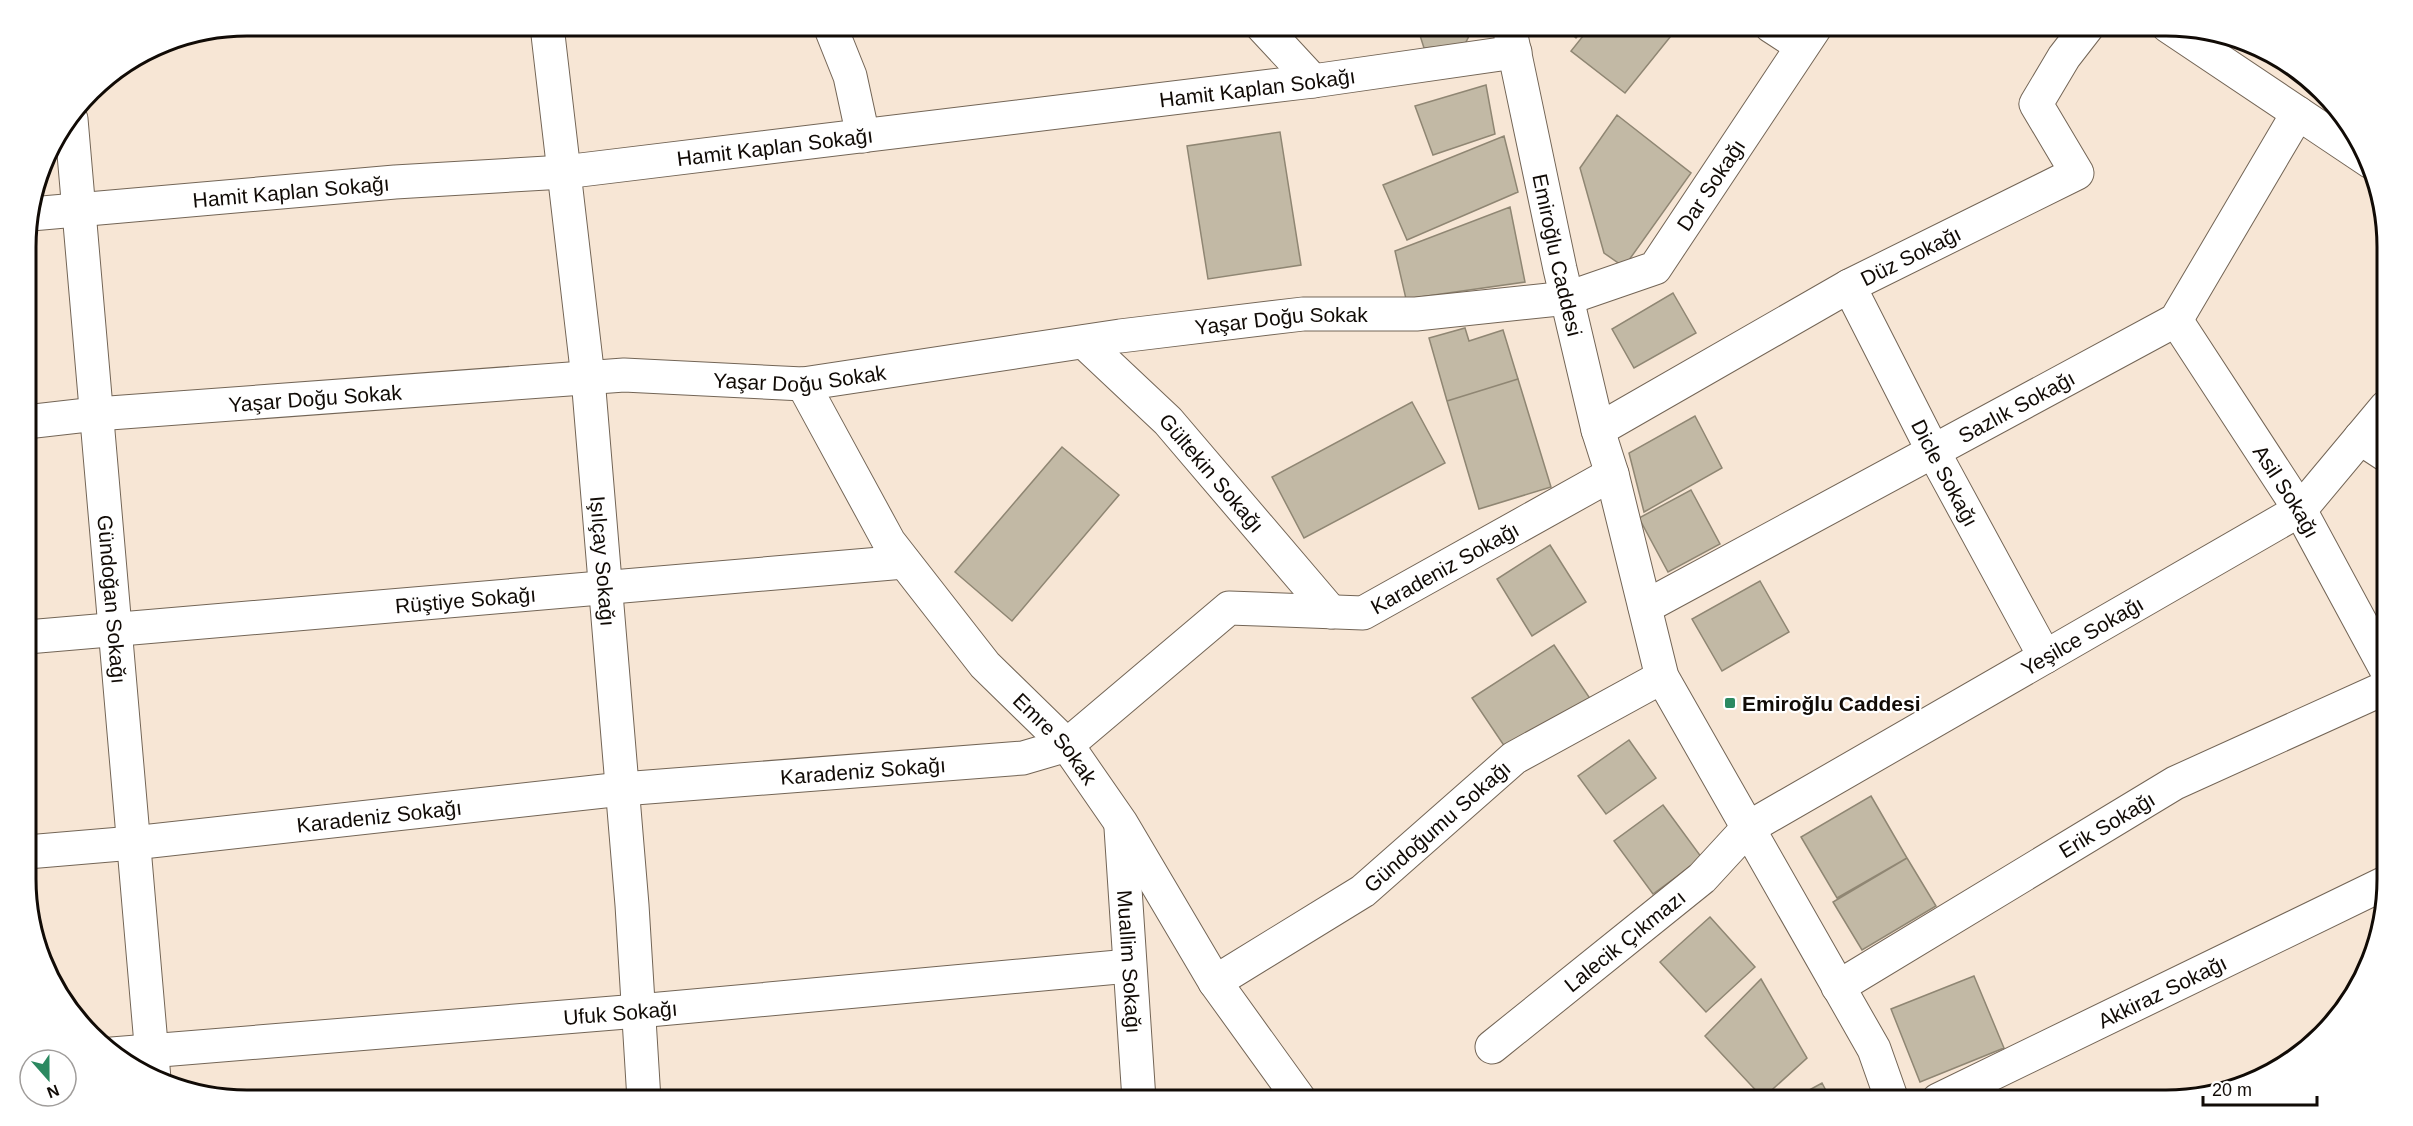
<svg xmlns="http://www.w3.org/2000/svg" width="2413" height="1126" font-family="Arial,sans-serif">
  <rect width="100%" height="100%" fill="#f7e6d5"/>
  <path fill="#c2b9a5" stroke="#8f8673" stroke-width="1.5" d="M1417,26H1473V28L1465,44L1424,48Z
    M1563,26H1586L1576,38Z
    M1591,26H1679L1625,93L1571,51Z
    M1486,85L1495,134L1433,155L1415,106Z
    M1617,115L1691,173L1624,267L1604,253L1580,168Z
    M1280,132L1301,265L1208,279L1187,146Z
    M1504,136L1518,192L1407,240L1383,185Z
    M1510,207L1525,282L1406,299L1395,251Z
    M1673,293L1696,333L1634,368L1612,329Z
    M1465,328L1469,341L1503,330L1518,379L1447,401L1429,338Z
    M1518,379L1551,487L1479,509L1447,401Z
    M1412,402L1445,463L1304,538L1272,477Z
    M1695,416L1722,468L1644,512L1629,453Z
    M1062,447L1119,495L1012,621L955,572Z
    M1691,490L1720,544L1668,572L1639,518Z
    M1550,545L1586,602L1532,636L1497,579Z
    M1760,581L1789,632L1722,671L1692,619Z
    M1554,645L1591,700L1509,753L1472,698Z
    M1629,740L1656,778L1606,814L1578,776Z
    M1871,796L1907,858L1837,898L1801,837Z
    M1663,805L1702,858L1653,894L1614,841Z
    M1907,858L1936,906L1862,950L1833,902Z
    M1710,917L1755,967L1706,1012L1660,962Z
    M1974,976L2004,1048L1920,1082L1891,1009Z
    M1761,979L1807,1058L1763,1098L1705,1036Z
    M1822,1083L1831,1100H1791Z"/>
  <g fill="none" stroke-linecap="round" stroke-linejoin="round">
    <defs>
      <g id="minor">
        <path id="s1" d="M547,26L588,378L632,905L644,1100"/>
        <path d="M830,26L850,76L863,136"/>
        <path d="M1262,26L1313,81"/>
        <path id="s2" d="M1509,26L1560,269L1598,430L1612,474L1662,677L1874,1049L1892,1100"/>
        <path d="M1771,26L1802,46"/>
        <path d="M2168,26L2371,162"/>
        <path id="s3" d="M71,119L154,1079"/>
        <path id="s4" d="M31,214L395,182L564,172L1313,81L1515,52"/>
        <path id="s5" d="M1849,286L1933,451L2045,657"/>
        <path id="s6" d="M2176,320L2300,510L2387,671"/>
        <path id="s7" d="M1084,342L1168,421L1331,612"/>
        <path id="s8" d="M803,384L889,542L985,665L1067,745L1121,823L1215,982L1300,1100"/>
        <path id="s9" d="M26,422L96,414L624,375L803,384L1120,336L1303,314H1416L1568,298L1655,268L1816,26"/>
        <path id="s10" d="M1598,430L1849,286L2077,173L2036,104L2064,57L2088,26"/>
        <path d="M2360,438L2386,455"/>
        <path id="s11" d="M1645,607L2176,320L2298,113"/>
        <path id="s12" d="M27,637L904,562"/>
        <path id="s13" d="M1121,828L1139,1100"/>
        <path id="s14" d="M27,852L133,843L622,789L1023,758L1067,745L1229,608L1363,613L1612,474"/>
        <path id="s15" d="M1215,982L1363,891L1514,758L1662,677"/>
        <path id="s16" d="M1838,987L2175,783L2387,687"/>
        <path id="s17" d="M1492,1047L1702,878L1748,828L2300,510L2386,407"/>
        <path id="s18" d="M112,1054L638,1011L1129,966"/>
        <path id="s19" d="M1938,1100L2387,882"/>
      </g>
    </defs>
    <use href="#minor" stroke="#736556" stroke-width="35"/>
    <use href="#minor" stroke="#fff" stroke-width="33"/>
  </g>
  <rect fill="#2b8960" stroke="#fff" stroke-width="2" x="1724" y="697" width="12" height="12" rx="3"/>
  <g text-anchor="middle" dominant-baseline="central" stroke-width="4.5" stroke-linejoin="round" paint-order="stroke">
    <g font-size="21" fill="#110b06" stroke="#fff">
      <text stroke="none"><textPath href="#s4" startOffset="1233">Hamit Kaplan Sokağı</textPath></text>
      <text stroke="none"><textPath href="#s4" startOffset="747">Hamit Kaplan Sokağı</textPath></text>
      <text stroke="none"><textPath href="#s9" startOffset="1742">Dar Sokağı</textPath></text>
      <text stroke="none"><textPath href="#s4" startOffset="261">Hamit Kaplan Sokağı</textPath></text>
      <text stroke="none"><textPath href="#s2" startOffset="234">Emiroğlu Caddesi</textPath></text>
      <text stroke="none"><textPath href="#s10" startOffset="358">Düz Sokağı</textPath></text>
      <text stroke="none"><textPath href="#s9" startOffset="1262">Yaşar Doğu Sokak</textPath></text>
      <text stroke="none"><textPath href="#s9" startOffset="776">Yaşar Doğu Sokak</textPath></text>
      <text stroke="none"><textPath href="#s9" startOffset="290">Yaşar Doğu Sokak</textPath></text>
      <text stroke="none"><textPath href="#s11" startOffset="422">Sazlık Sokağı</textPath></text>
      <text stroke="none"><textPath href="#s5" startOffset="210">Dicle Sokağı</textPath></text>
      <text stroke="none"><textPath href="#s7" startOffset="183">Gültekin Sokağı</textPath></text>
      <text stroke="none"><textPath href="#s6" startOffset="204">Asil Sokağı</textPath></text>
      <text stroke="none"><textPath href="#s1" startOffset="538">Işılçay Sokağı</textPath></text>
      <text stroke="none"><textPath href="#s14" startOffset="1486">Karadeniz Sokağı</textPath></text>
      <text stroke="none"><textPath href="#s3" startOffset="482">Gündoğan Sokağı</textPath></text>
      <text stroke="none"><textPath href="#s12" startOffset="440">Rüştiye Sokağı</textPath></text>
      <text stroke="none"><textPath href="#s17" startOffset="723">Yeşilce Sokağı</textPath></text>
      <text stroke="none"><textPath href="#s8" startOffset="438">Emre Sokak</textPath></text>
      <text stroke="none"><textPath href="#s14" startOffset="840">Karadeniz Sokağı</textPath></text>
      <text stroke="none"><textPath href="#s14" startOffset="354">Karadeniz Sokağı</textPath></text>
      <text stroke="none"><textPath href="#s16" startOffset="314">Erik Sokağı</textPath></text>
      <text stroke="none"><textPath href="#s15" startOffset="272">Gündoğumu Sokağı</textPath></text>
      <text stroke="none"><textPath href="#s17" startOffset="170">Lalecik Çıkmazı</textPath></text>
      <text stroke="none"><textPath href="#s13" startOffset="134">Muallim Sokağı</textPath></text>
      <text stroke="none"><textPath href="#s19" startOffset="249">Akkiraz Sokağı</textPath></text>
      <text stroke="none"><textPath href="#s18" startOffset="510">Ufuk Sokağı</textPath></text>
    </g>
    <g font-size="21" font-weight="bold" fill="#110b06" stroke="#fff" text-anchor="start">
      <text x="1742" y="703">Emiroğlu Caddesi</text>
    </g>
  </g>
  <path d="M0 0H2413V1126H0ZM247 36H2166A211 211 0 0 1 2377 247V879A211 211 0 0 1 2166 1090H247A211 211 0 0 1 36 879V247A211 211 0 0 1 247 36Z" fill="#fff" fill-rule="evenodd"/>
  <path fill="none" stroke="#110b06" stroke-width="3" d="M247 36H2166A211 211 0 0 1 2377 247V879A211 211 0 0 1 2166 1090H247A211 211 0 0 1 36 879V247A211 211 0 0 1 247 36Z"/>
  <g transform="translate(48 1078) rotate(159)"><circle r="28" fill="#ffffff" stroke="#a09d9b" stroke-width="1.5"/>
  <path d="M0-4.5L10 22L0 15L-10 22Z" fill="#2b8960"/>
  <text y="-9" font-size="16" font-weight="bold" text-anchor="middle" fill="#110b06">N</text>
  </g>
  <path d="M2203 1096v9h114v-9" fill="none" stroke="#110b06" stroke-width="3"/>
  <text x="2212" y="1096" font-size="18" fill="#110b06" stroke="#ffffff" stroke-width="4.5" paint-order="stroke">20 m</text>
</svg>
